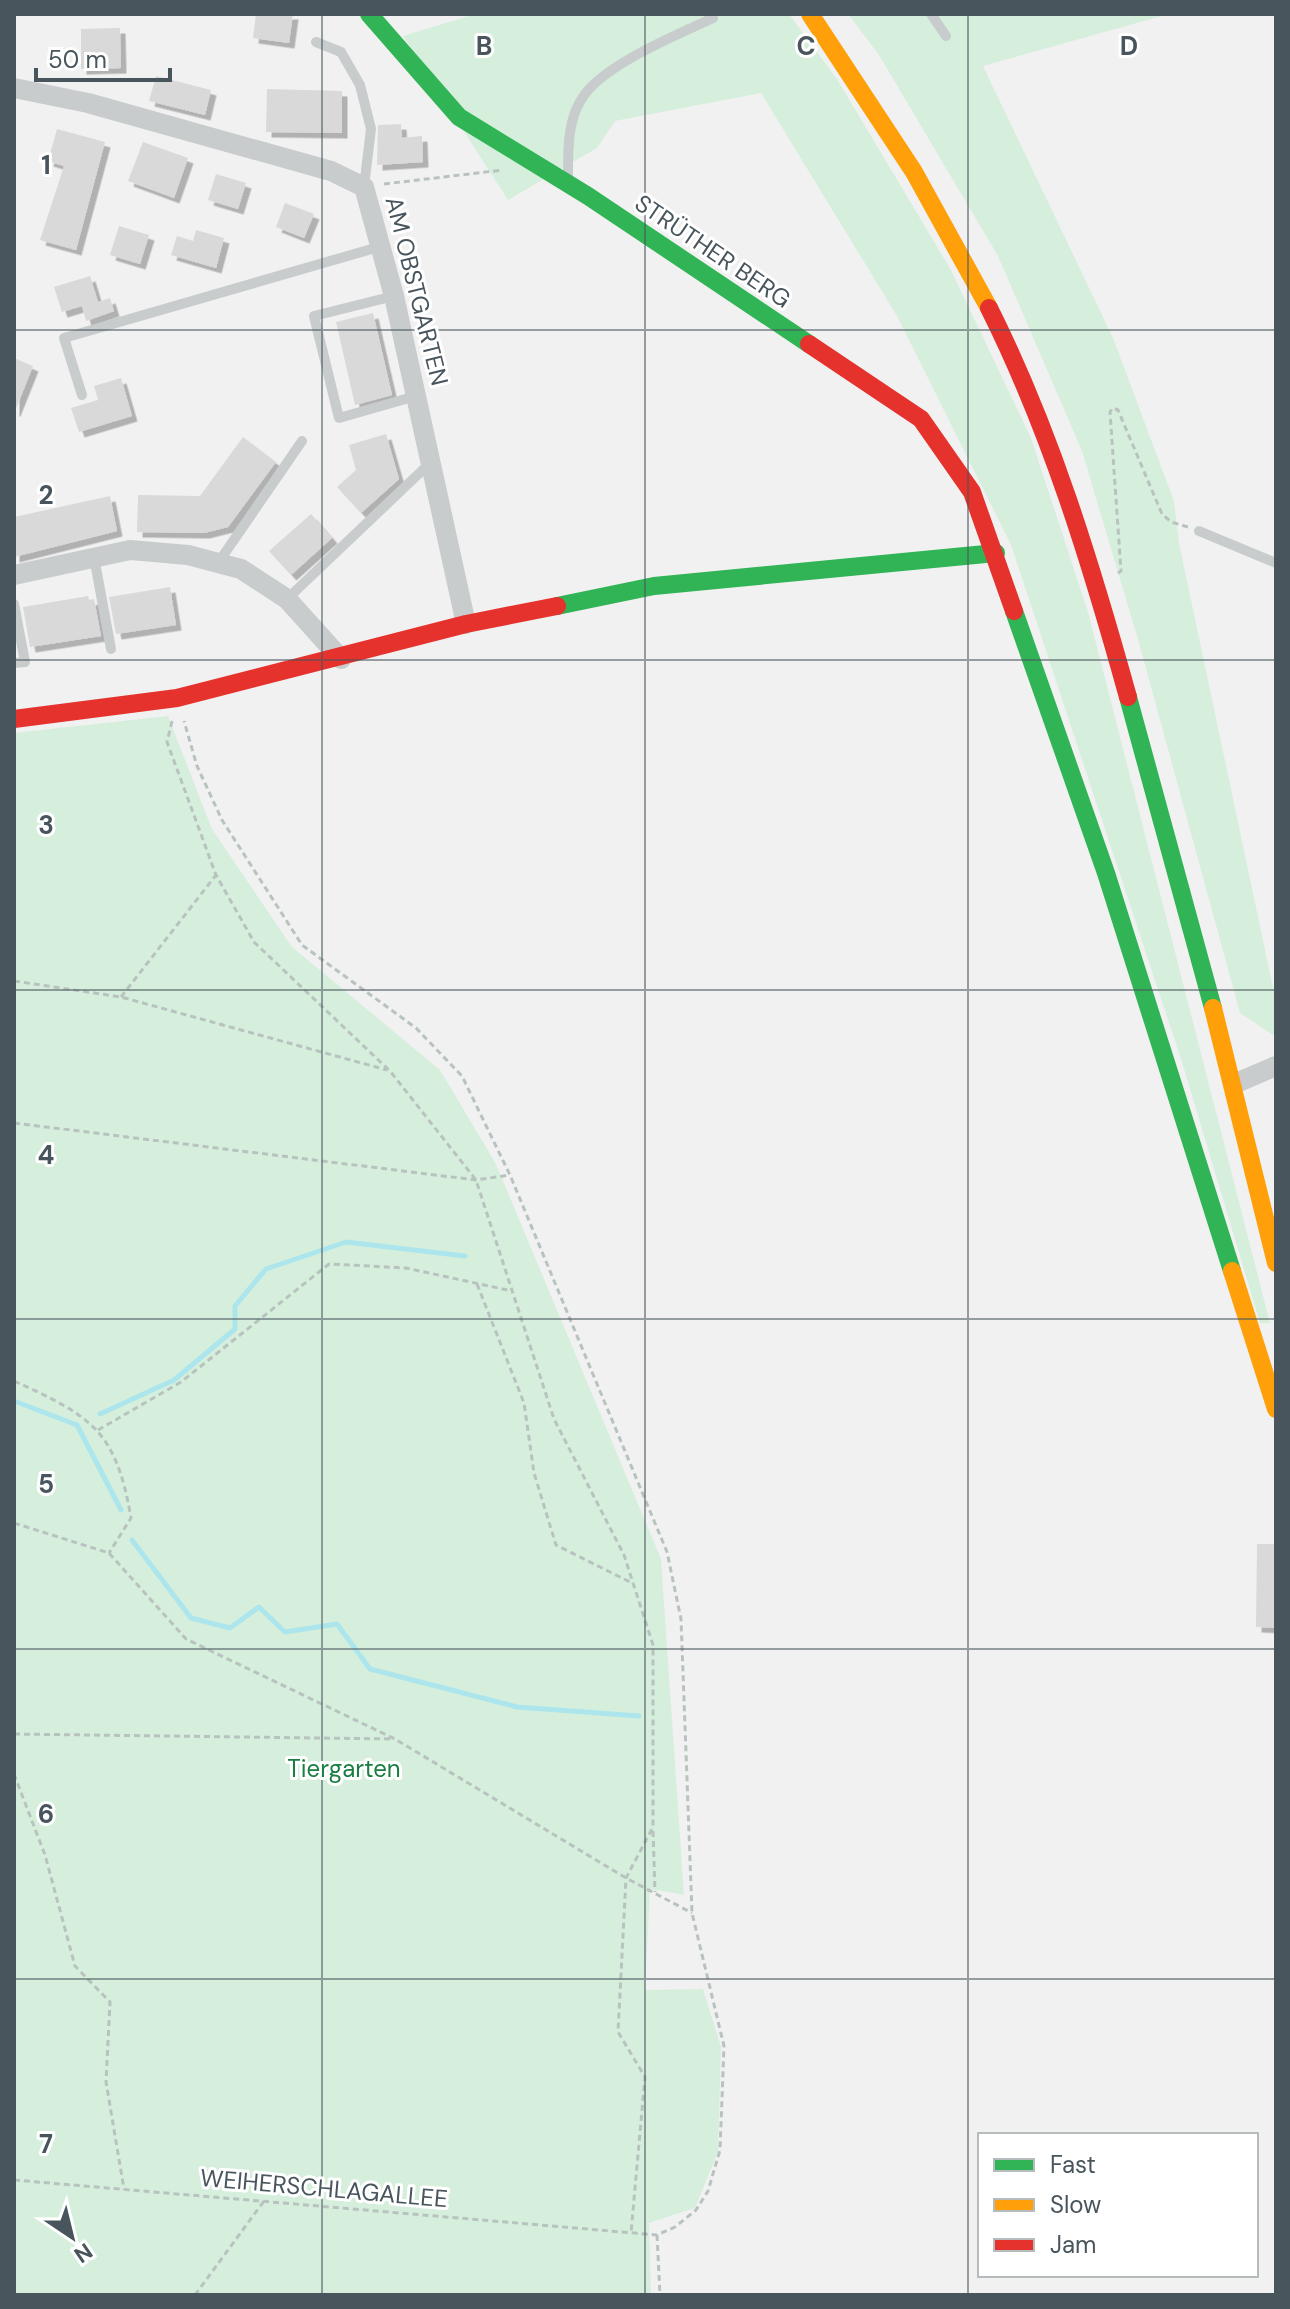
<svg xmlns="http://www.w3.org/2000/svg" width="1290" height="2309" font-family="'DM Sans',sans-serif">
  <defs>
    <filter id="shadow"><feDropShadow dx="5.5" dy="5.5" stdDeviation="0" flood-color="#0004"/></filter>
  </defs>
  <rect width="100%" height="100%" fill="#f1f1f1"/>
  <path fill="#d6efdd" d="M475,14H789L837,79L951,270L1031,438L1088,612L1270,1323H1260L1182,1062L1011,545L897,316L761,93L615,121L597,148L508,200L403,36Z
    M848,14H1169L983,66L1113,338L1174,501L1179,543L1276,1002V1037L1240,1013L1139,643L1082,451L998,256L879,55Z
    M168,716L212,829L292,947L440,1070L496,1164L661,1559L684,1895L650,1889L645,1990L703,1989L721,2047L718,2152L695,2208L649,2223L651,2295H14V733Z"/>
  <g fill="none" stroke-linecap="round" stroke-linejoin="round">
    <path stroke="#ace6ec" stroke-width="5" d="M14,1401L77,1425L121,1510
      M100,1414L174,1380L235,1329V1306L266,1269L346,1242L465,1256
      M132,1540L191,1618L230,1628L259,1607L285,1632L337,1624L370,1669L517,1707L639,1716"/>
  </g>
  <path fill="#d9d9da" filter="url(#shadow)" d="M256,14H293L289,43L253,38Z
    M120,28L121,68L81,69V29Z
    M156,76L211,90L205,115L149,101Z
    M267,89L342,91V133L266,132Z
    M401,124L402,138L422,136L423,162L377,165L378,125Z
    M57,129L105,142L76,250L40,240L64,166L48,161Z
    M143,142L188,158L174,198L128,181Z
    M216,174L246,183L238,209L208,200Z
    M285,203L314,214L304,238L276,227Z
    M119,226L149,235L140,264L110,255Z
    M196,230L224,238L216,268L171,255L177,236L193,241Z
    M90,276L98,302L110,298L114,311L86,321L82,306L62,312L54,287Z
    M373,313L392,395L355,405L336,322Z
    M14,358L33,366L15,411H14Z
    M121,378L132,416L79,432L71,408L98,400L94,386Z
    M386,434L399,479L361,513L337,487L356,470L349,445Z
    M243,437L276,462L228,527L204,533L137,532L138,495L200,496Z
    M110,496L117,531L14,557V517Z
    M311,514L332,538L291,575L269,551Z
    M170,587L176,625L116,634L109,597Z
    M88,596L89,600L94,599L101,636L30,647L23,607Z
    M1257,1544H1276V1628L1256,1627Z"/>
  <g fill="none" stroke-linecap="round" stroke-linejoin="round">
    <path stroke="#b8c3bf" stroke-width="3" stroke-dasharray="6 4" stroke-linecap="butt" d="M384,184L503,170
      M1118,573L1121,571L1110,412L1113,408L1118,410L1162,514L1171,522L1188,527
      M172,721L167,742L216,875L254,942L390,1071L476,1180L554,1419L624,1555L653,1645V1827L626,1878L618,2032L645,2077L631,2233
      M14,981L121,997L387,1070
      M121,997L216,875
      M14,1123L476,1180L510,1175
      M477,1284L524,1403L534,1473L556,1545L634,1584
      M14,1381C91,1416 116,1430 131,1518L109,1553
      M98,1430L181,1382L329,1264L406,1268L512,1291
      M14,1523L109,1553L186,1639L395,1739L626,1878L692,1913
      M14,1734L394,1739
      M14,1774L45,1855L75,1966L110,2002L106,2082L124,2189
      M653,1831L655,1892
      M14,2180L657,2235L675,2227L696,2210L708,2191L720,2150L724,2046L692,1913L681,1619L667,1552L510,1175L462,1076L416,1028L302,945L222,820L197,766L184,721
      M657,2235L660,2295
      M195,2295L264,2201"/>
    <path stroke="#c8cccd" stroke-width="10" d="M931,14L946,36
      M316,42L341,52L360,85L371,129L364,187
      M568,178C568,150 567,117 585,94C608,63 677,35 713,18
      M394,296L314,316L339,418L416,396
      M82,395L64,338L382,246
      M1199,531L1276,563
      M94,557L111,649
      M218,563L302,441
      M287,599L430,463
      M14,604L25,662L14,663"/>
    <path stroke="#c8cccd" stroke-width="20" d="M14,88L88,103L331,171L364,187L394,296L466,624
      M14,575L130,550L188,555L241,569L287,599L341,659
      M1234,1084L1276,1066"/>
    <path stroke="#30b455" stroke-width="18" d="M369,14L459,117L588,196L809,344
      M557,606L654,586L996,553
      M1014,611L1106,873L1232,1271
      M1128,697L1213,1008"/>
    <path stroke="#ff9f0a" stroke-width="18" d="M810,14L914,172L989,308
      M1213,1008L1276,1263
      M1232,1271L1276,1409"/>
    <path stroke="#e5322d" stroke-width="18" d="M989,308C1051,432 1091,564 1128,697
      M809,344L921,419L972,492L1014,611
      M14,719L177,698L466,624L557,606"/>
  </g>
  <path fill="none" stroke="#48555d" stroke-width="2" stroke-opacity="0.55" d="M322,14V2295M645,14V2295M968,14V2295M14,330H1276M14,660H1276M14,990H1276M14,1319H1276M14,1649H1276M14,1979H1276"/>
  <g text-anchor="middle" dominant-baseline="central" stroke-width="6" stroke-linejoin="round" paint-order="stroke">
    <g font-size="24" fill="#48555d" stroke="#fff">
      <text transform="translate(713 251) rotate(34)">STRÜTHER BERG</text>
      <text transform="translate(417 291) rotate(76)">AM OBSTGARTEN</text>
      <text transform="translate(324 2188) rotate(5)">WEIHERSCHLAGALLEE</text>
    </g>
    <g font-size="24" fill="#1a7d41" stroke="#fff">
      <text x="344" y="1768">Tiergarten</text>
    </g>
  </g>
  <g font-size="26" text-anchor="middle" font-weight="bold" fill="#48555d" stroke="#fff" stroke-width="6" stroke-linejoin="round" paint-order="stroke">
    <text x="484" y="55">B</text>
    <text x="806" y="55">C</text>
    <text x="1129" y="55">D</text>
    <text x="46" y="174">1</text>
    <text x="46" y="504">2</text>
    <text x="46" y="834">3</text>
    <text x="46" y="1164">4</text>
    <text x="46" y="1493">5</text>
    <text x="46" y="1823">6</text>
    <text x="46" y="2153">7</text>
  </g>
  <rect width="1290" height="2309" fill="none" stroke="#48555d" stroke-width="32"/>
  <rect x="978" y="2133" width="280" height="144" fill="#ffffff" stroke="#b6bbbe" stroke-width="2"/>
  <rect x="994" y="2159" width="40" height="12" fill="#30b455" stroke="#b6bbbe" stroke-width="2"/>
  <text x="1050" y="2173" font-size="24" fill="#48555d">Fast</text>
  <rect x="994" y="2199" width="40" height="12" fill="#ff9f0a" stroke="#b6bbbe" stroke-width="2"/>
  <text x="1050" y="2213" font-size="24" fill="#48555d">Slow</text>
  <rect x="994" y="2239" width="40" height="12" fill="#e5322d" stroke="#b6bbbe" stroke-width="2"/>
  <text x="1050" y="2253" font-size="24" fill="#48555d">Jam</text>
  <g transform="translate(72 2237) rotate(145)" stroke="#ffffff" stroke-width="6" paint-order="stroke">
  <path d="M0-6L14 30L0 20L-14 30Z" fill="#48555d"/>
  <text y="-12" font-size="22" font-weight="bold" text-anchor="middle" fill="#48555d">N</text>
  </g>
  <path d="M36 68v12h134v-12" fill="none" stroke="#48555d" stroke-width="4"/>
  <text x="48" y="68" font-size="24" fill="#48555d" stroke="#ffffff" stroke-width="6" paint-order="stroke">50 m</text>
</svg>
